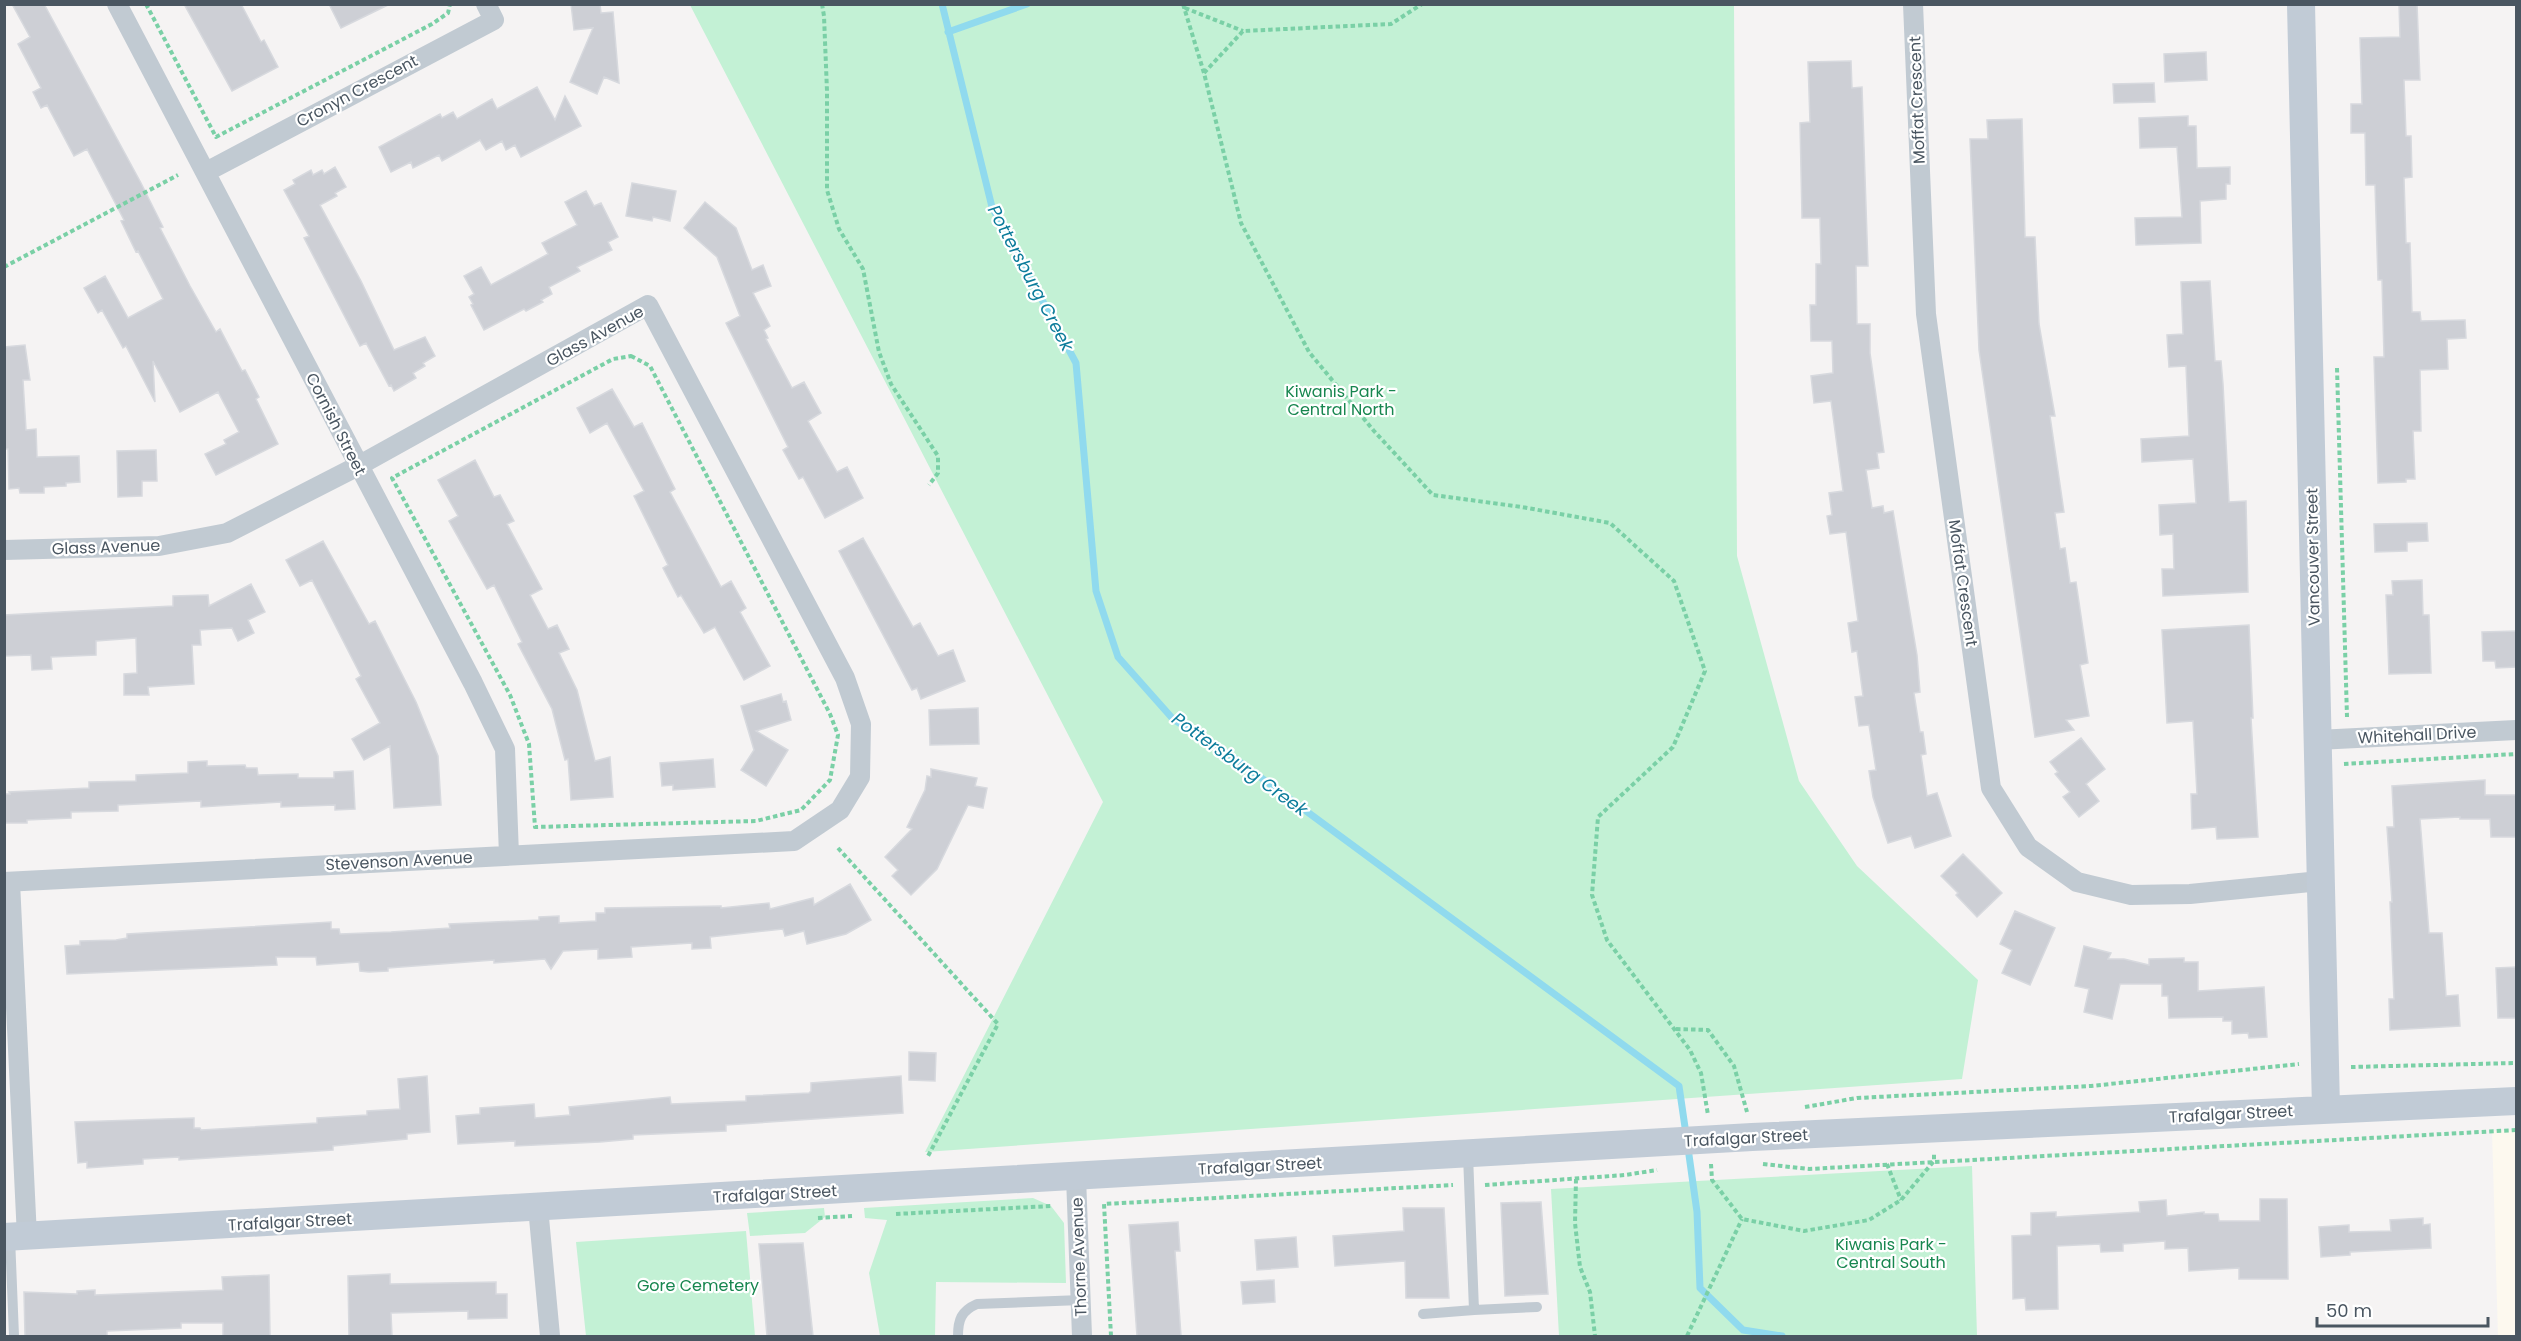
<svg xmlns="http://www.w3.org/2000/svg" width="2521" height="1341" font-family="Poppins,sans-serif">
  <rect width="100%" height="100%" fill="#f5f3f3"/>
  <path fill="#fdf9ef" d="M2516,1130V1336H2498L2492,1131Z"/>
  <path fill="#c3f1d5" d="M690,5H1734L1737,556L1799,781L1857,866L1978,980L1962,1079L925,1152L1103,802Z
    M1972,1166L1977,1336H1559L1551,1189Z
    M1033,1198L1051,1206L1064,1223L1066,1283L936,1282L935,1336H880L869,1273L887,1220L865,1218L864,1208Z
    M824,1208L825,1217L805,1233L750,1236L747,1213Z
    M746,1231L755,1336H586L576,1242Z"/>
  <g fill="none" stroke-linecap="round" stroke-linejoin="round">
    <path stroke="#90daee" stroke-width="7" d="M942,4L992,207L1076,363L1096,591L1118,657L1173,719L1233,757L1679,1086L1686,1134
      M948,32L1027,4
      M1688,1148L1697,1212L1700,1288L1743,1330L1782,1336"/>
  </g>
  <path fill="#cdcfd5" stroke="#d7d9de" stroke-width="1.5" d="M12,4H44L141,183L163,227L160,228L190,286L216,332L220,329L242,371L245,370L259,397L256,399L278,444L216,475L205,454L226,444L224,440L239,432L218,392L180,412L153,361L155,402L126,346L123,348L102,310L98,313L84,288L105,276L128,318L163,299L138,251L136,252L121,221L124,220L87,149L74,156L47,105L41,108L33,92L41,88L18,44L30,37Z
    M184,4H241L261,42L264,40L278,67L232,91Z
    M329,4H390L341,28Z
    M571,4H600L601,13L613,12L619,83L604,77L597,94L570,82L593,28L574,30Z
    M2399,4H2417L2420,80H2404L2406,136H2411L2412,177L2404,178L2406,243H2410L2412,312H2420L2421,321L2465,320L2466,338L2447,339L2448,369L2420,370L2421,431H2413L2415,479H2406V482L2378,483L2374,357H2384L2382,280H2378L2375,185H2366L2365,133H2351V104H2362L2360,38L2400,37Z
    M2206,52L2207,80L2165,82L2164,54Z
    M1851,61L1852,88L1862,87L1868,266H1856L1857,324H1870V353L1884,452L1877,453L1879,468L1866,470L1872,508L1883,506L1884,513L1893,511L1917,655L1920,692L1914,693L1920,732H1923L1926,754L1921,755L1927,796L1937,793L1951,836L1915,848L1911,836L1888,843L1873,797L1869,771L1876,770L1869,725L1859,726L1855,697L1863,696L1857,651L1852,652L1848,623L1858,621L1846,532L1830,534L1827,516L1832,515L1829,493L1843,491L1831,401L1814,403L1811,376L1833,373L1832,341H1811L1810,305H1816V264H1821L1820,218H1802L1800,123L1810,122L1808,62Z
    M2154,83L2155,102L2114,103L2113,84Z
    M537,87L555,120L565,96L581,126L521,157L515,145L506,150L502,141L486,150L480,140L442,161L439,155L413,168L411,162L391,172L379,147L440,114L442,118L453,112L457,119L492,99L497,109Z
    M2188,116V126H2196L2197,168L2230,167V184H2226V199L2200,201L2201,243L2136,245L2135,218L2182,217L2177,147L2140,148L2139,118Z
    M2022,119L2025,237H2035L2039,324L2055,416H2050L2064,512L2055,513L2060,549L2065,548L2070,583L2076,582L2088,663L2080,665L2089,716L2066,720L2074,730L2035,737L1979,350L1970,139H1988L1987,120Z
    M335,167L346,187L335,193L337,196L320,205L361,281L394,350L425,337L435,356L423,363L425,366L413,373L416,378L394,391L391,385L389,386L366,343L360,346L304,238L309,236L284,190L295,184L293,180L311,170L313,175L322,170L324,174Z
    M632,183L676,191L670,221L653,217L652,221L626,216Z
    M586,191L594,206L601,203L618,237L608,242L612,250L577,267L580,271L549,287L552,294L541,300L543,302L526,311L524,309L484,330L471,305L473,304L469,297L474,294L464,276L481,267L491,285L548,254L542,243L577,225L565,202Z
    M705,202L736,228L752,270L763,265L771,286L753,293L770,326L764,330L768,338L766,339L792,388L804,382L821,413L808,421L837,472L847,467L863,498L825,518L803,477L799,479L783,450L788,447L726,323L740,316L717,257L684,228Z
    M2210,281L2215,361H2221L2223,384L2229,502L2246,501L2248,592L2163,596L2162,569H2174L2173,534L2160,535L2159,505L2196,503L2193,459L2142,462L2141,439L2189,436L2186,366L2169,367L2167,335L2183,334L2181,282Z
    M25,345L30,380H23L26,430L36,429L37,457L79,456L80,482L66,483V486L44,487V493H20L19,488L9,489L8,449H4V347Z
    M612,389L634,427L642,423L675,489L670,492L721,587L731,581L746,608L740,612L770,666L744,680L715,627L704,633L681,595L678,597L663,568L668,565L634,496L644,491L607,423L590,433L577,408Z
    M156,450L157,481H142V496L118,497L117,451Z
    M475,460L494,497L500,495L514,521L507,524L542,589L530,595L548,629L557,625L569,649L559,653L577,690L595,761L610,757L613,797L571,800L568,759L565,760L552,709L518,644L522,642L494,585L487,589L449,521L458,516L438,480Z
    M2427,523L2428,541L2407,542V551L2375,552L2374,524Z
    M863,538L913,627L920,623L938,656L953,650L965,681L921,699L917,688L912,690L839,551Z
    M323,541L369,624L375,621L416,702L438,756L441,805L394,808L390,746L364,760L352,739L380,723L356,679L361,676L312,580L300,586L286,560Z
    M2422,580L2423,615H2429L2431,673L2389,674L2386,595H2393L2392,581Z
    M251,584L265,612L248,620L254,633L238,641L232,628L200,630L201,645H192L194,684L148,687L149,695H124V674L137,673L136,638L96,641V655L51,657L52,669L32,670L31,655L4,656V615L173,606V596L208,595L209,606Z
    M2249,625L2253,718H2251L2258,837L2217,839L2216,827L2192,829L2191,794H2197L2193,721L2167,723L2162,630Z
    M2517,631V667L2496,668L2495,661H2483L2482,632Z
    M781,694L783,702L786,701L791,720L756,731L788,750L766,786L741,770L754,750L741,706Z
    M978,708L979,744L930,745L929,710Z
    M2081,738L2105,769L2086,784L2099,801L2079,817L2063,797L2070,792L2055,774L2058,772L2050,762Z
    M713,759L715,787L673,790V785L662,786L660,763Z
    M207,761V766L245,765L246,768H257L258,775L298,774V778H334V772L353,771L355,809L335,810V805L281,807V802L201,807V801L118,805V811L71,812V818L27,820V823H4V794H10L9,792L89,788V782L136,781V775L188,773V762Z
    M931,769L977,778L975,786L987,788L983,808L968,805L937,869L911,895L892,876L898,870L885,857L912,829L907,827L925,790L927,776L931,777Z
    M2485,780V795H2517V837H2491L2490,819H2460V817L2420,819L2429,933H2442L2446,996L2458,995L2460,1026L2390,1030L2389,999H2394L2390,902H2392L2387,827H2394L2392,786Z
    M1963,854L2002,893L1977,917L1956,895L1958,893L1941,876Z
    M850,884L871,920L846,934L807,944L804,931L785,936L783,929L710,937L711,948L692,949V943L631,947L632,957L598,959V949L563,951L551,969L545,959L494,963V960L388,968V971L369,972L360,971L359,962L317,965L316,957H276L277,965L67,974L65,946L80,945V941L116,940L127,938V934L331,922V929H339L340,934L391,932L450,928L449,924L539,920V917L559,916V923L596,921V913H605V908L721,906V908L769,903L770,909L813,898L814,905Z
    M2015,911L2055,928L2030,985L2002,973L2012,950L2000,944Z
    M2084,946L2111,953L2108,959H2124L2149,965V959L2184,958V962H2198V991L2264,987L2267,1037L2249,1038L2248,1033L2232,1034V1021H2223V1017L2169,1018L2168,996H2162V984H2120L2112,1019L2084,1012L2089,989L2075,986Z
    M2517,967V1018H2498L2496,968Z
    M909,1052L936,1053L935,1081L909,1080Z
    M427,1076L430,1132L407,1134V1139L333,1146V1150L179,1160V1157L143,1159V1164L87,1168V1162L78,1163L75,1122L194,1118V1128H200L201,1130L317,1123V1118L367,1115V1111L400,1109L398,1079Z
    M901,1076L903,1113L726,1125V1131L633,1135V1139L600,1142L515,1146V1141L458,1144L456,1116L480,1114V1108L534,1104L535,1118L570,1115L569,1107L670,1097L671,1104L746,1101V1096L809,1093L811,1091V1083Z
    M2260,1199H2287L2288,1279H2239V1268L2189,1271L2188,1248L2165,1249V1241L2123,1244V1251L2101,1252L2100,1244L2057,1246L2058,1309L2026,1310L2025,1298L2013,1299L2012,1236L2031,1235V1213L2056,1212V1217L2140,1212L2139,1202L2166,1200L2167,1216L2204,1212V1214H2218L2219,1221H2260Z
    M1541,1202L1548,1294L1505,1296L1501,1203Z
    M1403,1208H1444L1449,1298H1406L1405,1261L1335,1266L1333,1236L1404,1231Z
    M2423,1218V1225L2430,1224L2431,1248L2350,1252V1255L2321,1257L2319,1227L2349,1225V1232L2391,1231L2390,1220Z
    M1178,1222L1180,1251H1175L1181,1336H1137L1129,1225Z
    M1296,1237L1298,1267L1257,1270L1255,1240Z
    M803,1243L813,1336H767L759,1244Z
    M390,1274V1284L496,1282V1294H507V1318L468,1319V1311L391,1313L392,1336H349L348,1276Z
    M269,1275L270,1336H223V1323H181V1328L107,1331V1336H25L24,1292L77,1294V1291L95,1290V1295L223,1290L222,1277Z
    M1274,1280L1275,1302L1243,1304L1241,1282Z"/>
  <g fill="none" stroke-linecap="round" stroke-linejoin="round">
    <path stroke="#7ad0a6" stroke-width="4" stroke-dasharray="4.5 3" stroke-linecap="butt" d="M146,4L216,137L432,24L448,13L450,4
      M822,4L824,16L827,91V190L839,229L863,269L879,352L891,384L938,456V473L929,485
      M1183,4L1204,73L1241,223L1309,352L1374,431L1433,495L1522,507L1610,523L1674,581L1705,671L1673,747L1598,817L1592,895L1607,940L1690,1050L1701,1073L1708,1115
      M1185,8L1243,31
      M1204,73L1243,31L1391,24L1422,4
      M4,267L178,175
      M631,356L650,366L830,714L838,735L830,780L801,810L756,821L535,827L529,744L510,695L392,478L613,359Z
      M2337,368L2347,717
      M2344,764L2516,754
      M838,848L998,1024L927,1158
      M1676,1029L1708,1030L1734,1066L1747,1112
      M2351,1067L2516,1063
      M1805,1107L1857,1098L2091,1086L2299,1064
      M1711,1164L1712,1180L1742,1219L1804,1231L1869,1220L1901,1200L1934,1161V1152
      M1763,1164L1809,1169L2516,1130
      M1887,1164L1901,1200
      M1576,1179L1575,1223L1580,1267L1590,1292L1595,1336
      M1485,1185L1625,1175L1657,1170
      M896,1214L1051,1206
      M818,1218L852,1216
      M1111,1336L1104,1204L1453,1185
      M1687,1336L1742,1219"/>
    <path stroke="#c1cad2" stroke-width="10" d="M1468,1155L1474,1310L1537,1307
      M10,1237L14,1336
      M1423,1314L1474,1310
      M958,1336C958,1320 961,1311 977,1304L1081,1300"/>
    <path stroke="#c1cad2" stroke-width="20" d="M117,4L473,683L505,749L509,855
      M1913,4L1926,314L1991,788L2028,847L2077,882L2131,895L2190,894L2320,881
      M206,172L494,20L486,4
      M4,550L159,546L227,533L358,466L648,305L845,678L861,724L860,777L840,810L794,841L4,882
      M2317,740L2516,730
      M10,882L27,1237
      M1076,1177L1082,1336
      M538,1207L550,1336"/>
    <path stroke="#c1cbd6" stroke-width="28" d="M2301,4L2326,1109
      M4,1237L1752,1137L2516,1101"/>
  </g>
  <g text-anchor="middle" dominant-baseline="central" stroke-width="4.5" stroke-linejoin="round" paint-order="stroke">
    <g font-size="16" fill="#4a5661" stroke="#fff">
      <text transform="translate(357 91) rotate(-28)">Cronyn Crescent</text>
      <text transform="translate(1917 100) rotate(-92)">Moffat Crescent</text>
      <text transform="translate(595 336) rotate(-29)">Glass Avenue</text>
      <text transform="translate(336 424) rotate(63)">Cornish Street</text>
      <text transform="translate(106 547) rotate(-2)">Glass Avenue</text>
      <text transform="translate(2313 557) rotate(-91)">Vancouver Street</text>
      <text transform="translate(1963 583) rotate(82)">Moffat Crescent</text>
      <text transform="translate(2417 735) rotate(-3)">Whitehall Drive</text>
      <text transform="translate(399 861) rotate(-3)">Stevenson Avenue</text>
      <text transform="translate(2231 1114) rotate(-3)">Trafalgar Street</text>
      <text transform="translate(1746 1138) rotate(-3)">Trafalgar Street</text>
      <text transform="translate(1260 1166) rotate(-3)">Trafalgar Street</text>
      <text transform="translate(775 1194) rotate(-3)">Trafalgar Street</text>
      <text transform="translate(290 1222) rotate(-3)">Trafalgar Street</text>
      <text transform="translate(1079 1257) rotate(-92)">Thorne Avenue</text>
    </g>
    <g font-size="16" fill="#17864f" stroke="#fff">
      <text x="1341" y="391">Kiwanis Park -<tspan x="1341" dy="18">Central North</tspan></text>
      <text x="1891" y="1244">Kiwanis Park -<tspan x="1891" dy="18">Central South</tspan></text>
      <text x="698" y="1285">Gore Cemetery</text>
    </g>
    <g font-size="18" font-style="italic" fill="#0c7c9b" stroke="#fff">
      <text transform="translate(1031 278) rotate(62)">Pottersburg Creek</text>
      <text transform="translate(1240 764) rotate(36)">Pottersburg Creek</text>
    </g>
  </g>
  <rect width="2521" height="1341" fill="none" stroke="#4a5661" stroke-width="12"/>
  <path d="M2317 1317v9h171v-9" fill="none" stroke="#4a5661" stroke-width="3"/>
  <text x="2326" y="1317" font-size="18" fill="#4a5661" stroke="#ffffff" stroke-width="4.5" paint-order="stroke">50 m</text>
</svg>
